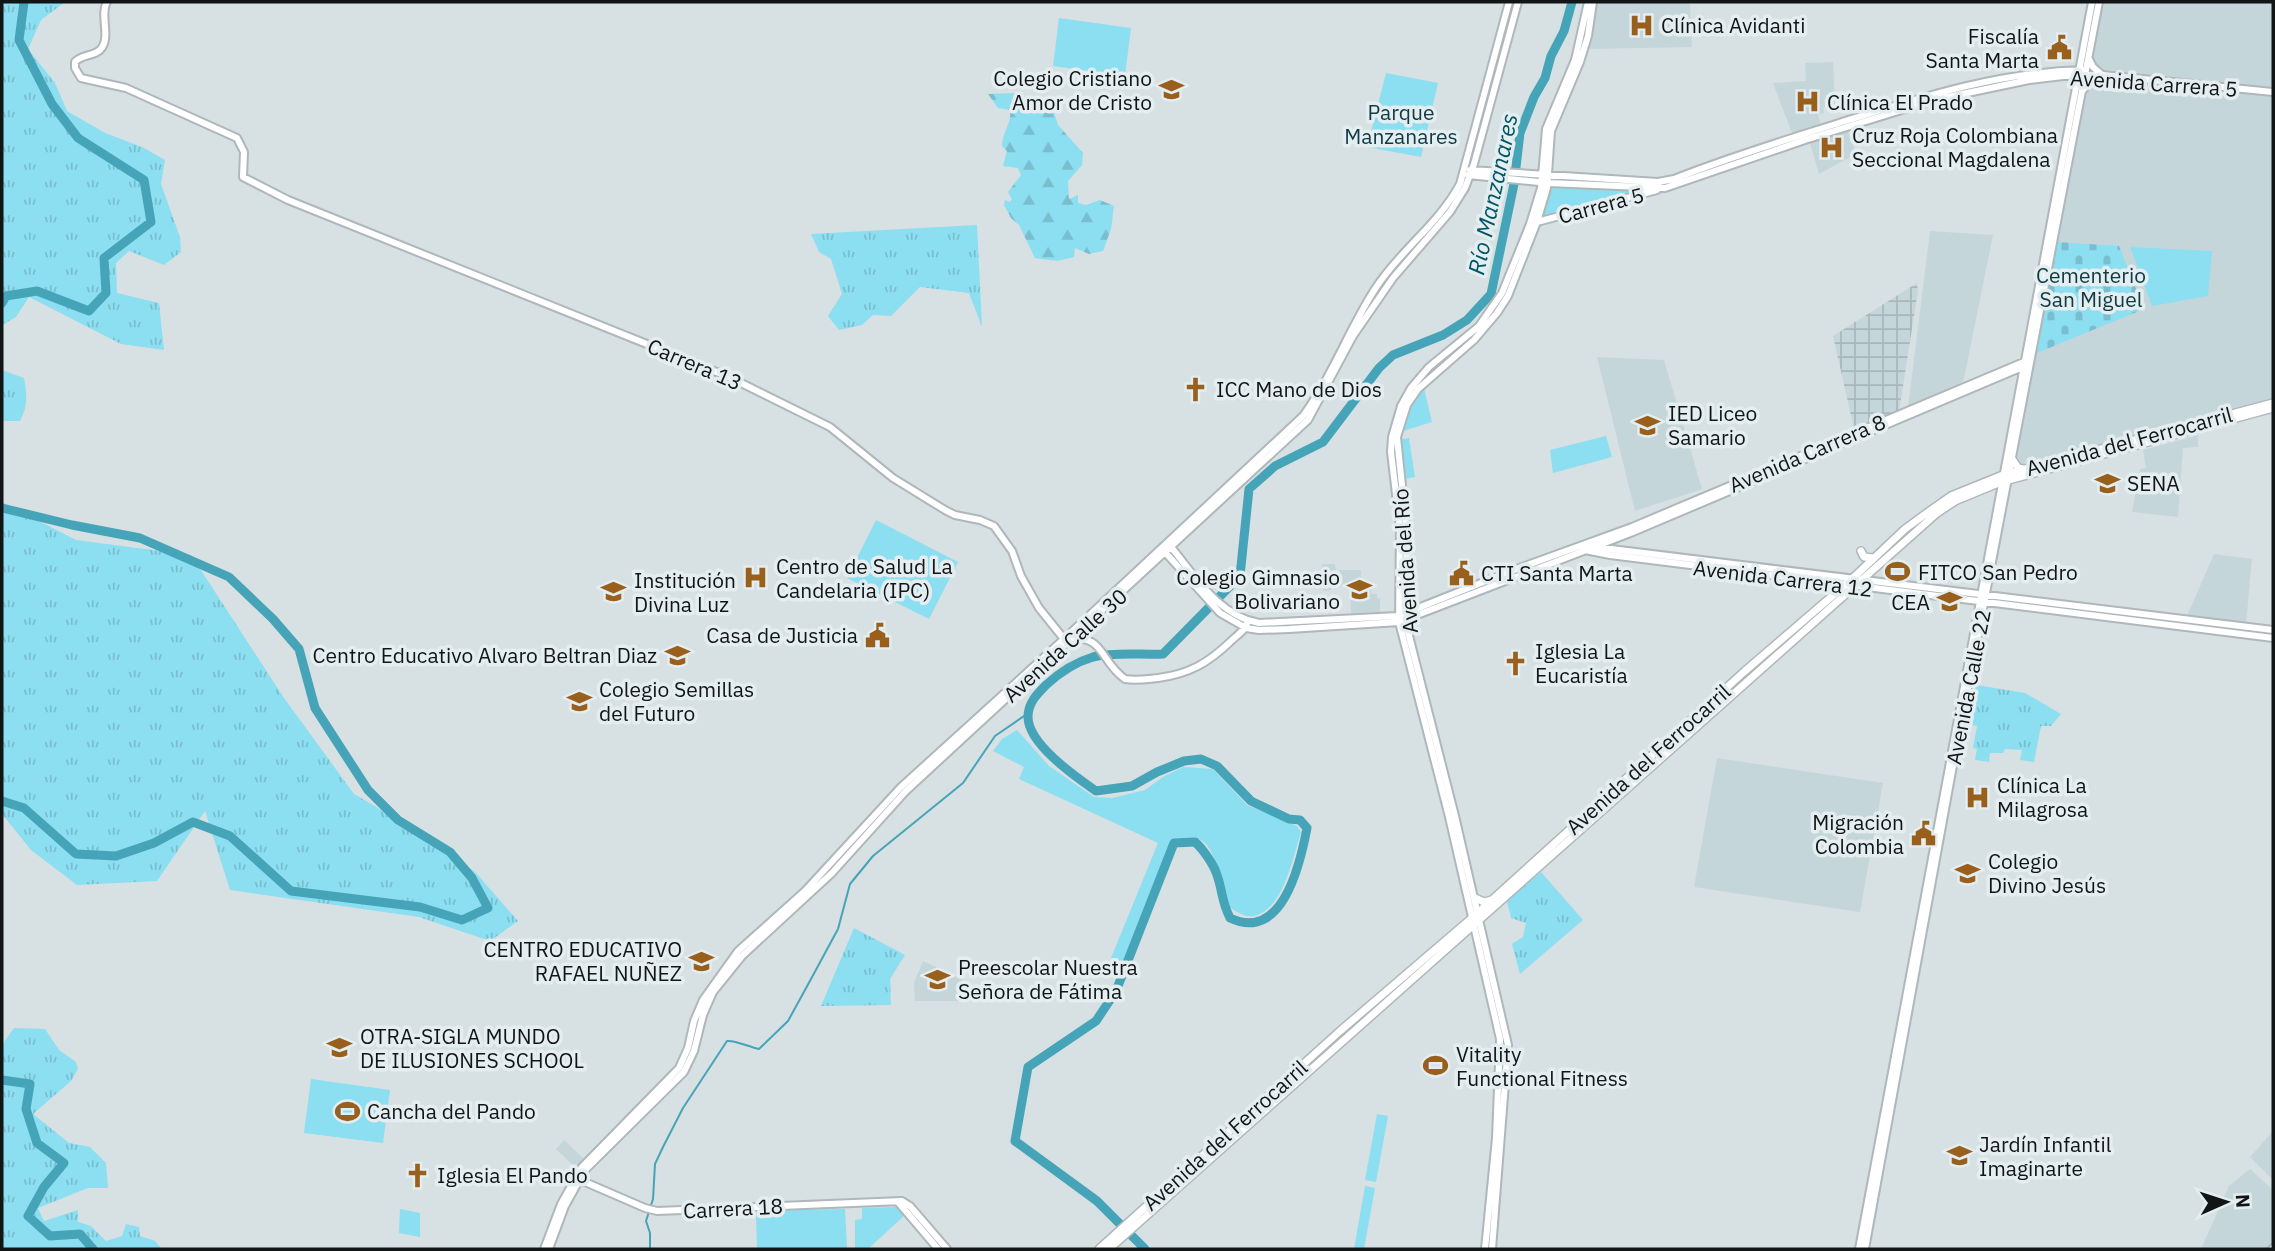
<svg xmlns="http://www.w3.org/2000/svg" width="2275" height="1251" font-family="'IBM Plex Sans',sans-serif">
  <defs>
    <pattern id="industrial-grid" width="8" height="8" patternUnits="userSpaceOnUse" patternTransform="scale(1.75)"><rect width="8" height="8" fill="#c5d6db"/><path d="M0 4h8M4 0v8" fill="none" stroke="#a8b7bb"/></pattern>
    <pattern id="grass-tufts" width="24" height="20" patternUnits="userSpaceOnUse" patternTransform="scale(1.75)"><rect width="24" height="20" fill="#8cdef1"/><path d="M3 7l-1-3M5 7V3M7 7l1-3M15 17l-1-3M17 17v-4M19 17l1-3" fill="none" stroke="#78bece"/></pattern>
    <pattern id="forest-firs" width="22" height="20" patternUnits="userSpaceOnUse" patternTransform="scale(1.75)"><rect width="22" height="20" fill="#8cdef1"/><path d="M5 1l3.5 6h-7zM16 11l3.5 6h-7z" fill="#78bece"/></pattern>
    <pattern id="cemetery-stones" width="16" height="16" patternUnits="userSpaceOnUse" patternTransform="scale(1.75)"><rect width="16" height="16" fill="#8cdef1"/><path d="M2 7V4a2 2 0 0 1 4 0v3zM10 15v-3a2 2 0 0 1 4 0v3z" fill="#78bece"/></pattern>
  </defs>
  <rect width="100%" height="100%" fill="#d7e0e2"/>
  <path fill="#c5d6db" d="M1595,2H1690L1692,47L1588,49Z
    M2093,2H2273V402L2003,475Z
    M1833,62L1835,104L1823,107L1824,113L1818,115L1821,125L1793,136L1773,83L1806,81L1805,63Z
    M1847,128L1856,154L1819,174L1809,140Z
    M1930,231L1993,235L1964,379L1960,384L1908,407Z
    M1597,357L1664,360L1702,489L1635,511Z
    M2198,435V447L2183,448L2178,517L2132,512L2140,469L2146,468L2143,450Z
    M2214,554L2252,559L2246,624L2187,616Z
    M1322,564H1335L1336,574H1340V570H1361V587H1371V594H1377V598L1380,599V612L1351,613L1350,586L1331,587V590L1323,591Z
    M1717,758L1883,783L1860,912L1694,887Z
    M923,961L968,982L961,1001H915L914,983Z
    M2273,1131V1180L2250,1157Z
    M564,1140L586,1161L577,1169L556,1149Z
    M2250,1169L2273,1190V1239L2266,1249H2201L2229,1186Z"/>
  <path fill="url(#industrial-grid)" d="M1917,283L1918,291L1899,411L1854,429L1833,336Z"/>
  <path fill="url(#grass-tufts)" d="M2,2H65L41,20L28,49L55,83L67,111L105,133L142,147L165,160L161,184L180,237L181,252L164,265L129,251L116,263L117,293L159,303L164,350L121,344L29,297L16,317L2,325Z
    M977,225L982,327L969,293L920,287L891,316L873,315L862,325L839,330L828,316L842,294L831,259L819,252L811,234Z
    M2,370L24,378C27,395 28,405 20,421H2Z
    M2,502L76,540L191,555L284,698L354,794L428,837L475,872L518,921L490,941L419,917L230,890L205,811L157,881L77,885L31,850L2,814Z
    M1976,685L2025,693L2061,714L2051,726H2041L2034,762L2020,760L2022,750L2005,749L2003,753H1990L1989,762L1975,760L1977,749L1973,748L1977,726L1969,724Z
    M1541,872L1583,920L1520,974L1512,944L1523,937L1526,923L1511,918L1507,901Z
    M854,928L905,955L890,979L891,1005L821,1006Z
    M14,1028L45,1029L59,1050L76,1062L78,1069L71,1081L33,1114L69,1143L90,1147L106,1163L108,1188H88L38,1208L44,1221L78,1210V1222L91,1226L106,1241L122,1236L126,1224L139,1227L140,1236L155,1241L162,1249H2V1045Z"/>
  <path fill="url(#forest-firs)" d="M1015,93L1029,98L1033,114L1040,107L1046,113H1054L1058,125L1083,153L1082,165L1068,181L1069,199L1078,195V203L1086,205L1100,200L1114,206L1111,229L1103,251L1089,254L1075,248L1074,257L1057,261L1035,258L1019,225L1011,218L1004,205L1005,200L1010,202L1012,199L1008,192L1021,175L1018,168L1003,166L1007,151L1002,146C1002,132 1012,124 1010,110L998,108L988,94Z"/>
  <path fill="url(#cemetery-stones)" d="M2057,242L2119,246L2144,309L2037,353Z"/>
  <path fill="#8cdef1" d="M1059,18L1131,28L1125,76L1053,66Z
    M1386,73L1438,83L1421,157L1367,147Z
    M1551,184L1646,190L1541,219Z
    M2130,247L2212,251L2208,296L2152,306Z
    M1423,384L1432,422L1403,431L1411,403Z
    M1606,436L1612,457L1553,473L1550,450Z
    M1409,438L1415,477L1405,479L1402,458V439Z
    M876,520L958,562L929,619L847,578Z
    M1017,730L1049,766L1094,797L1112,798L1145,790L1163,777L1183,767L1213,769L1247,805L1297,826L1301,832C1293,856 1284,909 1254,916C1245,918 1236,911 1229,907C1223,891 1217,849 1201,840C1194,837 1181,840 1173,840L1125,964L1111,958L1158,843L1019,779L1024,767L993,751L1002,739Z
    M311,1079L390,1090L383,1143L304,1133Z
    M1377,1114L1388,1116L1376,1182L1365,1180Z
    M1365,1186L1375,1188L1364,1249H1354Z
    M896,1207L907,1213L868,1249H855V1220L862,1219V1208Z
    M400,1209L420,1213V1237L399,1233Z
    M845,1209L847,1249H757L756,1211Z"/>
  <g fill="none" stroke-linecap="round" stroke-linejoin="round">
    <path stroke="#46a4b9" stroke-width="2" d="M650,1249V1233L646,1221L653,1199L655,1164L663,1147L683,1108L727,1041C735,1040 749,1047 759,1049L788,1021L811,979L838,929L850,884L873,856L963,783L995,736L1027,714"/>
    <path stroke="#46a4b9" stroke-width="9" d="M2,303L6,296L37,291L89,311L106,293L104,258L151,222L144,180L78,138L52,104L19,40L24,2
      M2,508L72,525L140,538L229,577L273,619L299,649L315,708L368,790L398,820L450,852L472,878L488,908L462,920L420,907L291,891L230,836L193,822L154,843L116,856L76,854L24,808L2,801
      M2,1080L30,1084L26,1109L37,1143L64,1163L44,1187L28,1216L50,1236L80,1234L93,1249
      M1145,1249L1097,1201L1015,1141L1028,1067L1096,1021L1116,991L1174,843L1195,842C1203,849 1214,865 1217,875C1223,892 1221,900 1230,918C1282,943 1300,865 1307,828L1300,820L1289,819L1251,801L1217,766L1201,759L1184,761L1157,772L1132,786L1096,791C1076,777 1028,744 1028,717C1028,703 1037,694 1046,685C1059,673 1076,662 1093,657C1114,652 1141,655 1163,654L1240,576L1249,489L1275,466L1323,442L1379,368L1393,355L1443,335L1467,320L1491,294L1514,184L1520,133L1534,97L1545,78L1551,56L1564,31L1572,2"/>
    <defs>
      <path id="secondary" d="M107,2C99,15 112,38 100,50C92,57 82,54 75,62V68L81,78L126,88L237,138L244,152L243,177L288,200L729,377L830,427L893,478L945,510L955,515L980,520L994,526L1012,551L1021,576L1039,608L1064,639C1106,633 1098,660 1125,679C1136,681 1147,679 1158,678C1189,674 1208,663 1230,642C1237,635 1245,631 1248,621
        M2083,90L2090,82L2102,75L2093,67L2089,59
        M1470,170L1658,182L1674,179C1729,157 1786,140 1842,122C1922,97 1998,72 2083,70
        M1468,175L1549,183L1665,188L1805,140L1934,100L2029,80L2063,76L2102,75L2273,92
        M1537,222L1657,190
        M1171,547C1195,576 1219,616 1259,623L1398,616L1511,571L1632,527L2026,361
        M1595,547L2273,630
        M1163,550L1220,613L1246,628L1259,630L1289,629L1399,622L1633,532L2025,366
        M1585,550L1610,555L2273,638
        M578,1179L645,1208L657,1211L902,1201L910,1206L947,1249
        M898,1202L938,1249
        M544,1249L561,1204L582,1167L679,1068L688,1048L694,1021L703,1000L738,951L805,891L901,787L1064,639L1303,416C1332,377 1349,329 1375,289C1399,251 1438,225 1460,184L1509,2
        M549,1249L565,1206L585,1170L684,1072L694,1051L703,1015L713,992L742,956L832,873L906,791L1308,420L1353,336L1393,278L1450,212L1465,188L1474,164L1518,2
        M1485,1249L1496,1138L1500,1039L1449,817L1399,622L1400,528L1391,452L1392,437L1401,406L1411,388L1429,367L1479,326L1502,293L1530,224L1541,188L1546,129L1575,60L1588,2
        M1492,1249L1508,1045L1455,816L1405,620L1407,534L1397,437L1407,405L1418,389L1474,340L1497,313L1508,296L1537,222L1547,188L1551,131L1580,62L1588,36L1593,2
        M1859,1249L2092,2
        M1865,1249L1952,771L2099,2
        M2272,1249L2273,1248"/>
      <path id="primary" d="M2012,459L2018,468L2023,469
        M1861,551L1864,557L1873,558
        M1475,898L1484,902L1492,900
        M1099,1249L1340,1031L1472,918L1745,671L1852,579L1905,529L1931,510L1951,496L2003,475L2273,403
        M1109,1249L1937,513L1955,501L2001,482L2273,408"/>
    </defs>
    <use href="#secondary" stroke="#afb7ba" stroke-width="10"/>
    <use href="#primary" stroke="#afb7ba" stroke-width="10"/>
    <use href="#secondary" stroke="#fff" stroke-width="6"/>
    <use href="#primary" stroke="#fff" stroke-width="7"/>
  </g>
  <defs>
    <symbol id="hospital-bare" viewBox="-9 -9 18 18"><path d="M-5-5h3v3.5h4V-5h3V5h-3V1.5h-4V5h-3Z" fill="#99601d" stroke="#e4edef" stroke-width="2.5" paint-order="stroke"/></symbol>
    <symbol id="civic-bare" viewBox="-9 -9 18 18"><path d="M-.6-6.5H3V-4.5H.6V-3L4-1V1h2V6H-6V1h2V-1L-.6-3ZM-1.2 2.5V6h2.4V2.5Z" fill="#99601d" stroke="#e4edef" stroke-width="2.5" paint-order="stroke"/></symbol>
    <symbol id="school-bare" viewBox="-9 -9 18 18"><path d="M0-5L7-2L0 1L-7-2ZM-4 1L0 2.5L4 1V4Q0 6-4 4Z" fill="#99601d" stroke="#e4edef" stroke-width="2.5" paint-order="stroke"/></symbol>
    <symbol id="church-bare" viewBox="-9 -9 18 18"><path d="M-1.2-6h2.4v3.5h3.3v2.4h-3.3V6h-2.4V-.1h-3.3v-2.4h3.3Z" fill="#99601d" stroke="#e4edef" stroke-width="2.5" paint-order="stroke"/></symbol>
    <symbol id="university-bare" viewBox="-9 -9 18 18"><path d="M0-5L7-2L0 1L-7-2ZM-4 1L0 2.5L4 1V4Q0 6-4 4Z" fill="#99601d" stroke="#e4edef" stroke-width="2.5" paint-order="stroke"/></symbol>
    <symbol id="stadium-bare" viewBox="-9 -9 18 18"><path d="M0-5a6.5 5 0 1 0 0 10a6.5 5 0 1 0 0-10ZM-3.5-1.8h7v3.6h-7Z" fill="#99601d" stroke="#e4edef" stroke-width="2.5" paint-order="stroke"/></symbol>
  </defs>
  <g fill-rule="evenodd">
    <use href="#hospital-bare" x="1624" y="8" width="35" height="35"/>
    <use href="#civic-bare" x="2042" y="30" width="35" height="35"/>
    <use href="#school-bare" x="1154" y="72" width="35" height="35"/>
    <use href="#hospital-bare" x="1790" y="84" width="35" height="35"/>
    <use href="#hospital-bare" x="1814" y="130" width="35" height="35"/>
    <use href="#church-bare" x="1178" y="372" width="35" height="35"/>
    <use href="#school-bare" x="1630" y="408" width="35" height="35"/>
    <use href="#university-bare" x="2090" y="466" width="35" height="35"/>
    <use href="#stadium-bare" x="1880" y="554" width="35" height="35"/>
    <use href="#civic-bare" x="1444" y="556" width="35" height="35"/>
    <use href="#hospital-bare" x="738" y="560" width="35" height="35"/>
    <use href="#school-bare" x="1342" y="572" width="35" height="35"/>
    <use href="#school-bare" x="596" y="574" width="35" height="35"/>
    <use href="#school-bare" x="1932" y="584" width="35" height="35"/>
    <use href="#civic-bare" x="860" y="618" width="35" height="35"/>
    <use href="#school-bare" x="660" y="638" width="35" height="35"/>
    <use href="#church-bare" x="1498" y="646" width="35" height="35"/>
    <use href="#school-bare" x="562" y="684" width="35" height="35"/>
    <use href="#hospital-bare" x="1960" y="780" width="35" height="35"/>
    <use href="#civic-bare" x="1906" y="816" width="35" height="35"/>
    <use href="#school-bare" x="1950" y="856" width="35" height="35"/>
    <use href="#school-bare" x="684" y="944" width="35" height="35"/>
    <use href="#school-bare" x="920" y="962" width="35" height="35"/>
    <use href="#school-bare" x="322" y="1030" width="35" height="35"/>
    <use href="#stadium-bare" x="1418" y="1048" width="35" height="35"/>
    <use href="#stadium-bare" x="330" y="1094" width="35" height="35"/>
    <use href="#school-bare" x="1942" y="1138" width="35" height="35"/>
    <use href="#church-bare" x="400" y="1158" width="35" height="35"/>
  </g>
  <g text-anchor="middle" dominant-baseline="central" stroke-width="7" stroke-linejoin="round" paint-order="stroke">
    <g font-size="21" fill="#121515" stroke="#e4edef" text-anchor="start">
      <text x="1661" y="25">Clínica Avidanti</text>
      <text x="2039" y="36" text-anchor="end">Fiscalía<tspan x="2039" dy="24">Santa Marta</tspan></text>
      <text x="1152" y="78" text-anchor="end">Colegio Cristiano<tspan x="1152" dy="24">Amor de Cristo</tspan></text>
      <text x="1827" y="102">Clínica El Prado</text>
      <text x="1852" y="135">Cruz Roja Colombiana<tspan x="1852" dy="24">Seccional Magdalena</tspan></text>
      <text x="1216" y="389">ICC Mano de Dios</text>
      <text x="1668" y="413">IED Liceo<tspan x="1668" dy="24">Samario</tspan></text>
      <text x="2127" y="483">SENA</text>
      <text x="776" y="566">Centro de Salud La<tspan x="776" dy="24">Candelaria (IPC)</tspan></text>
      <text x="1918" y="572">FITCO San Pedro</text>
      <text x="1481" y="573">CTI Santa Marta</text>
      <text x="1340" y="577" text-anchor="end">Colegio Gimnasio<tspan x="1340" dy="24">Bolivariano</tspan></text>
      <text x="634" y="580">Institución<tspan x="634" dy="24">Divina Luz</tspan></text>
      <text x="1930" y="602" text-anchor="end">CEA</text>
      <text x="858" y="635" text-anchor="end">Casa de Justicia</text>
      <text x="1535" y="651">Iglesia La<tspan x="1535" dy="24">Eucaristía</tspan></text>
      <text x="657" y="655" text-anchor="end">Centro Educativo Alvaro Beltran Diaz</text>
      <text x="599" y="689">Colegio Semillas<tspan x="599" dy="24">del Futuro</tspan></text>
      <text x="1997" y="785">Clínica La<tspan x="1997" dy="24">Milagrosa</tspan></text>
      <text x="1904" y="822" text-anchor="end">Migración<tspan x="1904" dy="24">Colombia</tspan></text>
      <text x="1988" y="861">Colegio<tspan x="1988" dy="24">Divino Jesús</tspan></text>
      <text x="682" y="949" text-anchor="end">CENTRO EDUCATIVO<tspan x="682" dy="24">RAFAEL NUÑEZ</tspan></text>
      <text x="958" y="967">Preescolar Nuestra<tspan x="958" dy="24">Señora de Fátima</tspan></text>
      <text x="360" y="1036">OTRA-SIGLA MUNDO<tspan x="360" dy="24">DE ILUSIONES SCHOOL</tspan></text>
      <text x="1456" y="1054">Vitality<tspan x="1456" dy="24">Functional Fitness</tspan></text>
      <text x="367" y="1111">Cancha del Pando</text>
      <text x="1979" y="1144">Jardín Infantil<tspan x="1979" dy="24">Imaginarte</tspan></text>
      <text x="437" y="1175">Iglesia El Pando</text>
    </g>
    <g font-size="21" fill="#121515" stroke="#e4edef">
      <text transform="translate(2154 83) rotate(4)">Avenida Carrera 5</text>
      <text transform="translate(1601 205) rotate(-15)">Carrera 5</text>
      <text transform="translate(695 364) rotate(23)">Carrera 13</text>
      <text transform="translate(2129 441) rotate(-15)">Avenida del Ferrocarril</text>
      <text transform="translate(1807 453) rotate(-23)">Avenida Carrera 8</text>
      <text transform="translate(1405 561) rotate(-94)">Avenida del Río</text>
      <text transform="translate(1783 578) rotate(7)">Avenida Carrera 12</text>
      <text transform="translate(1065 645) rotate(-42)">Avenida Calle 30</text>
      <text transform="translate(1968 687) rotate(-79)">Avenida Calle 22</text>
      <text transform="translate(1648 759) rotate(-42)">Avenida del Ferrocarril</text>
      <text transform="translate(1225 1135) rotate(-42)">Avenida del Ferrocarril</text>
      <text transform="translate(733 1208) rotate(-3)">Carrera 18</text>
    </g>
    <g font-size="21" fill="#0e3a43" stroke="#e4edef">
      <text x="1401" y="112">Parque<tspan x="1401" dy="24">Manzanares</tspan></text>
      <text x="2091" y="275">Cementerio<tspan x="2091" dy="24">San Miguel</tspan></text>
    </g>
    <g font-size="23" font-style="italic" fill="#005564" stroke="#e4edef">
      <text transform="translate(1492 194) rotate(-78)">Río Manzanares</text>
    </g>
  </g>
  <rect width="2275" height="1251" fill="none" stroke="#121515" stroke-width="7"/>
  <g transform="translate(2226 1202) rotate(87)" stroke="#e4edef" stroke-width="5" paint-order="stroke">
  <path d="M0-5L12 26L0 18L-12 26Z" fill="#121515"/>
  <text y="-10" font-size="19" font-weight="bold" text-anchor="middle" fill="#121515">N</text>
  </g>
</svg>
